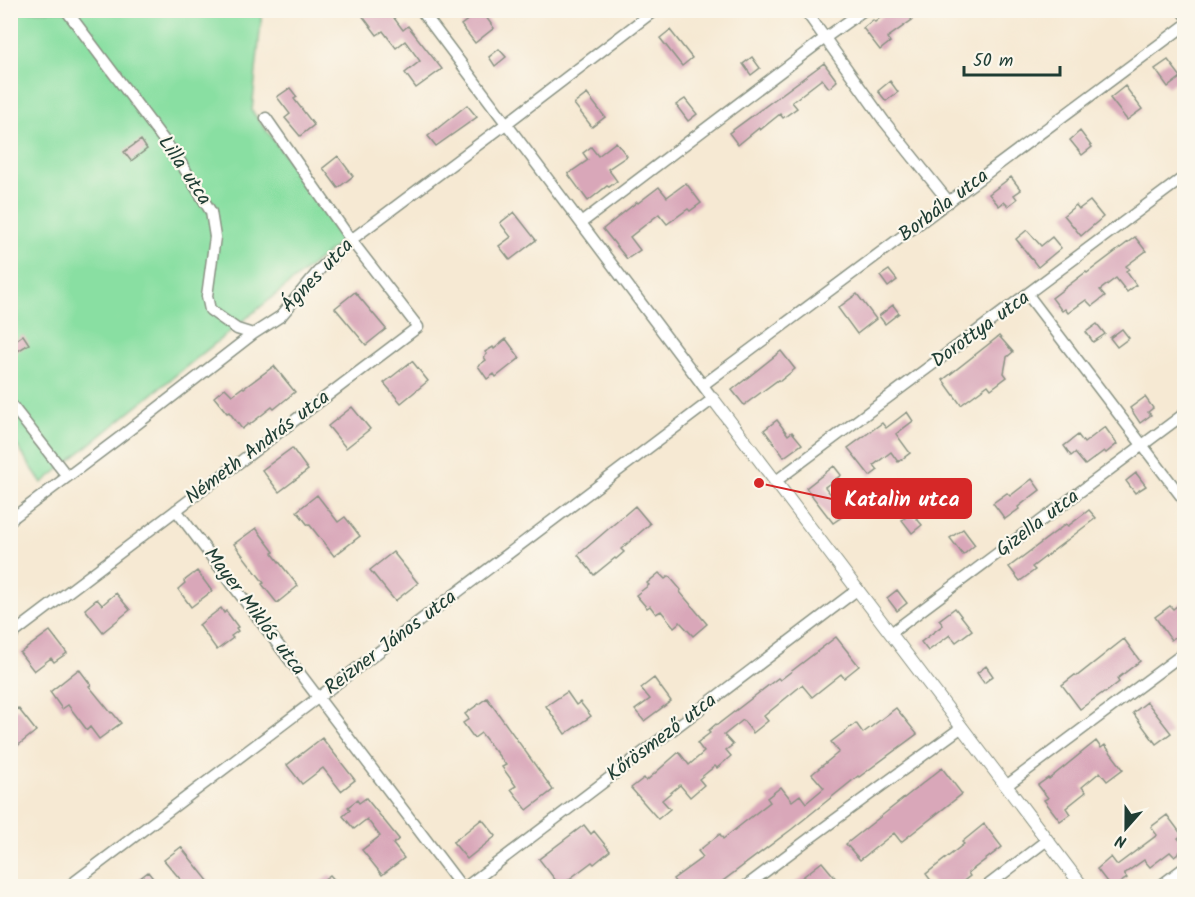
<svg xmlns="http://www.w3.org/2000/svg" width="1195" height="897" font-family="Kalam,sans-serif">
  <rect width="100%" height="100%" fill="#fbf7ec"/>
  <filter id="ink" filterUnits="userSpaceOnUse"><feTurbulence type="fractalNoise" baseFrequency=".0167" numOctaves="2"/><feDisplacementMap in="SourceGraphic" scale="12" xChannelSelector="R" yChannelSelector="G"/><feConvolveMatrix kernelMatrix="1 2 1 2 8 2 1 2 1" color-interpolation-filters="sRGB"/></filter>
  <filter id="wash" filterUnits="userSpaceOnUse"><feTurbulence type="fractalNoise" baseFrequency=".008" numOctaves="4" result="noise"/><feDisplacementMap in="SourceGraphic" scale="24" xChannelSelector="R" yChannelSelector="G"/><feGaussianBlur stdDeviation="1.35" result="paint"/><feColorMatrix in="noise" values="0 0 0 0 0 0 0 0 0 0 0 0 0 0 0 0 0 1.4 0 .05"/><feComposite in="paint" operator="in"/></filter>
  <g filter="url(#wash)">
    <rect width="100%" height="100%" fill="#f6e9d3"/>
    <path fill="#89dfa2" stroke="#548e6b" stroke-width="1.5" d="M10,11H262L252,111L346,238L42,483L11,437Z"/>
    <g id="blocks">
      <path fill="#d9a7b9" d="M358,10H388L403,30L408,26L442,69L416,88L405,73L420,61L405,41L396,48L383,31L377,35Z
        M481,10L494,28L475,43L461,25Z
        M890,10H904L912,20L887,38L890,42L880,50L863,28L873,20L875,22Z
        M670,30L692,58L682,66L660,38Z
        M499,49L506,57L495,66L489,57Z
        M752,57L760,68L751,75L743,64Z
        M1168,60L1181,77L1168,87L1155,69Z
        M824,63L837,81L829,88L822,79L792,102L797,108L783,118L780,114L760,130L759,128L738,145L729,133Z
        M890,81L898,92L886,101L878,91Z
        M1125,86L1142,109L1127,120L1110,98Z
        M290,88L297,97L294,99L314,125L300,136L285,118L290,114L277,97Z
        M587,94L605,117L592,127L574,104Z
        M685,99L697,114L688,121L676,105Z
        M467,105L477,117L436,146L428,136Z
        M1080,131L1092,147L1082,155L1070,140Z
        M141,140L147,149L131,161L124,152Z
        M616,142L627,156L608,169L617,181L609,187L607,186L588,201L568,174L588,160L583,153L591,147L598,156Z
        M338,156L353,176L338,188L323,168Z
        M1011,177L1021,190L1014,195L1017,199L1008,206L1004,202L999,206L989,194Z
        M686,183L701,203L690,211L688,209L667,224L659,214L630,237L640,250L627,259L603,229L637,202L638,203L659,187L667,197Z
        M1090,201L1103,217L1081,236L1064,215L1076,205L1079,209Z
        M514,212L536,240L510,260L499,246L511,237L500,223Z
        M1027,230L1041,246L1052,237L1061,248L1038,267L1016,239Z
        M1135,237L1146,251L1126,266L1129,269L1126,271L1136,285L1127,292L1116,278L1100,290L1105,296L1092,306L1086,300L1068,313L1065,309L1062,311L1052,298L1086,272L1087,273Z
        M889,270L897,280L888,287L880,276Z
        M355,292L386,329L366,345L335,308Z
        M857,294L876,319L857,334L838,308Z
        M893,305L899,313L885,324L879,316Z
        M1097,324L1105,334L1093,342L1086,332Z
        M1122,329L1129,338L1117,347L1110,338Z
        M23,335L29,344L10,356V344Z
        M999,336L1013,352L1007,357L1004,373L1007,377L991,389L988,385L961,405L943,380Z
        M506,339L520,358L496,377L494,374L487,379L478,366L486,360L484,357L487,354L485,352L493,347L494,349Z
        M781,351L795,369L780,381L778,380L744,405L732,390Z
        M412,361L428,381L401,403L384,383Z
        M274,366L295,392L274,409L272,407L249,425L248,424L242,429L229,412L227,413L214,397L225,388L232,395L243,387L244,388Z
        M1145,397L1153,408L1148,412L1151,415L1140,423L1130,408Z
        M352,407L370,429L346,448L328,426Z
        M907,412L913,421L896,434L910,453L898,462L891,452L874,465L878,470L870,476L848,448L882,423L886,428Z
        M777,420L788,435L792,432L802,444L784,457L764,430Z
        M1105,427L1117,444L1106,453L1104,451L1085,465L1075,453L1071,456L1064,446L1078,435L1084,443Z
        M292,448L308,470L279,492L262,470Z
        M834,466L841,475L825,487L846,514L833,523L806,488Z
        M1136,473L1146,486L1135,493L1126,481Z
        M1032,479L1040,490L1018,507L1019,509L1005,519L993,503L1007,493L1010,496Z
        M317,495L338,522L345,517L360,536L334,556L309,524L308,525L297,511Z
        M635,506L650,524L621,549L624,552L616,559L615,558L594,575L578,555Z
        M1089,510L1096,518L1032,567L1035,570L1020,581L1009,567L1066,524L1068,526Z
        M912,513L922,525L912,533L902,520Z
        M256,528L274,552L272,553L298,586L277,603L262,584L264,583L234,544Z
        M963,529L975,545L963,555L950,538Z
        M393,552L418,583L395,601L370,570Z
        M197,571L212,591L191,607L178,589L185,583L184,581Z
        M659,573L665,579L669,576L681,590L680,592L707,624L693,636L680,622L674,627L661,611L656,614L650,606L647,608L636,595L649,585L647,583Z
        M897,590L907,603L897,611L887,598Z
        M116,593L130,610L103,632L85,609L97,599L102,605Z
        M1185,600V630L1171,640L1155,617L1170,606L1173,609Z
        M221,608L224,613L226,611L238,627L236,628L238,631L231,636L233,638L217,650L199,625Z
        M955,608L972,630L956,642L950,635L928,651L921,642L943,625L939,620Z
        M50,631L67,653L54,662L51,658L34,671L20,653Z
        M836,637L859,666L844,678L841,674L812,697L802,685L764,716L768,721L753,733L743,720L724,735L733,745L726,750L731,756L717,768L715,766L699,779L704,785L690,797L680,785L662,800L670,809L658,819L631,788L644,778L646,781L679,752L689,765L704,752L697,743L710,733L708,731L716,724L717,725L778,678L780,680Z
        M1124,639L1140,661L1117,679L1119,682L1105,693L1104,692L1080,709L1062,685L1075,675L1077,676Z
        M986,666L993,676L984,683L977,673Z
        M79,669L91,685L89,686L111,713L112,712L121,723L99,739L90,727L87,730L68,705L62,709L50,692Z
        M654,678L671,701L644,721L635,710L650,699L641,688Z
        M567,692L576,705L580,702L591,716L565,734L546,706Z
        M487,698L553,790L527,810L511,789L516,786L502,767L506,765L481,733L474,738L463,723L469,719L465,714Z
        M1147,702L1171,733L1156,744L1133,713Z
        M18,708L36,731L16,747L10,740V713Z
        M896,708L917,734L859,777L858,776L792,829L716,886H678L673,879L703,857L698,851L720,834L723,839L770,802L767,798L781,787L792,801L800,795L806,803L824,788L812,774L839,752L831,742L856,723L863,733Z
        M322,738L355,780L341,791L323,768L302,784L287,765Z
        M1096,741L1101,748L1105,745L1123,769L1107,781L1100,772L1082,787L1086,792L1066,808L1070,814L1060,821L1044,800L1048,798L1038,785L1048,778L1049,779Z
        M942,768L962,794L901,842L894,833L860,860L846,844Z
        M366,798L399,839L393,844L404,858L382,875L362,850L380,836L367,819L354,829L343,816L350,810L348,807L357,800L359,803Z
        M1167,815L1182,835L1178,838L1185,846V848L1174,856L1170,852L1150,867L1144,860L1124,874L1127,878L1115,886H1110L1097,869L1111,857L1117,865L1157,835L1151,827Z
        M482,819L496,836L467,859L453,842Z
        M984,824L1002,847L968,873L970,876L957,886H935L926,874L964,844L962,842Z
        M584,825L591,834L594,831L610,851L594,864L592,862L560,886L539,859Z
        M181,847L209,882L203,886H186L164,860Z
        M822,862L842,886H791Z
        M148,872L159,886H130Z
        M330,875L340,886H315Z"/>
    </g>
  </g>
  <g filter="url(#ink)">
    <use href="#blocks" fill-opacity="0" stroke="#8a9384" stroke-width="1.5"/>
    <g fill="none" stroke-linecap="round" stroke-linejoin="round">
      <defs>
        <path id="minor" d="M66,10L181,163L211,212L215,237L207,296L210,310L237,329L253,334
          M805,10L884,121L949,202
          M1182,10L1184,14
          M581,223L825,38L864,10
          M1028,295L1184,500
          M703,385L1184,26
          M10,403L67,476
          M776,481L1184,177
          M176,510L461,886
          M10,520L119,438L253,334L281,316L321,268L351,240L507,123L655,10
          M891,633L1184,414
          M10,636L418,327L351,240L266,118
          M1006,786L1184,653
          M69,886L713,399L421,10
          M467,886L858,589
          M746,886L810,838L962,727
          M987,886L1047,840
          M1160,886L1184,868"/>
        <path id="tertiary" d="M713,399L1082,886"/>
      </defs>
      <use href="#minor" stroke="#8a9384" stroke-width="13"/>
      <use href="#tertiary" stroke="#8a9384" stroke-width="14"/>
      <use href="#minor" stroke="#fff" stroke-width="10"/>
      <use href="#tertiary" stroke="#fff" stroke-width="12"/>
    </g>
  </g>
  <g text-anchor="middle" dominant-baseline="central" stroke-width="4.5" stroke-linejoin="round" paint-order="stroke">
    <g font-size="20" fill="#1f3d34" stroke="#fbf7ec">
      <text transform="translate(184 171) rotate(56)">Lilla utca</text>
      <text transform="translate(944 206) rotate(-37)">Borbála utca</text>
      <text transform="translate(318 276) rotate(-46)">Ágnes utca</text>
      <text transform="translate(981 330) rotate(-36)">Dorottya utca</text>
      <text transform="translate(258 448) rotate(-37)">Németh András utca</text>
      <text transform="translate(1038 524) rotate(-37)">Gizella utca</text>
      <text transform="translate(254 612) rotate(53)">Mayer Miklós utca</text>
      <text transform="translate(391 643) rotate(-37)">Reizner János utca</text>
      <text transform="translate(662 738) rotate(-37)">Kőrösmező utca</text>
    </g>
  </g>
  <path fill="none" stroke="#d62828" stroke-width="2" d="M759 483L832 499"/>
  <circle fill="#d62828" stroke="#fbf7ec" stroke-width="2" cx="759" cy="483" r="6"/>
  <rect fill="#d62828" stroke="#d62828" stroke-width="2" x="832" y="479" width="139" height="39" rx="6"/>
  <g font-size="21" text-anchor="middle" font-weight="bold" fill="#fff">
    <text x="902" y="506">Katalin utca</text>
  </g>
  <rect width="1195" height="897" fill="none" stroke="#fbf7ec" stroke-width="36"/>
  <g transform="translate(1126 828) rotate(201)" stroke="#fbf7ec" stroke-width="4.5" paint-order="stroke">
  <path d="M0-4.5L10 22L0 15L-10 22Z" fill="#1f3d34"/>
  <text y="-9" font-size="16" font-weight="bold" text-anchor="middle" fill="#1f3d34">N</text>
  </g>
  <path d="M964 66v9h96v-9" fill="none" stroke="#1f3d34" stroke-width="3"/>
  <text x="973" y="66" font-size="18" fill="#1f3d34" stroke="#fbf7ec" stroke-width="4.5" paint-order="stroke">50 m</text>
</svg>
